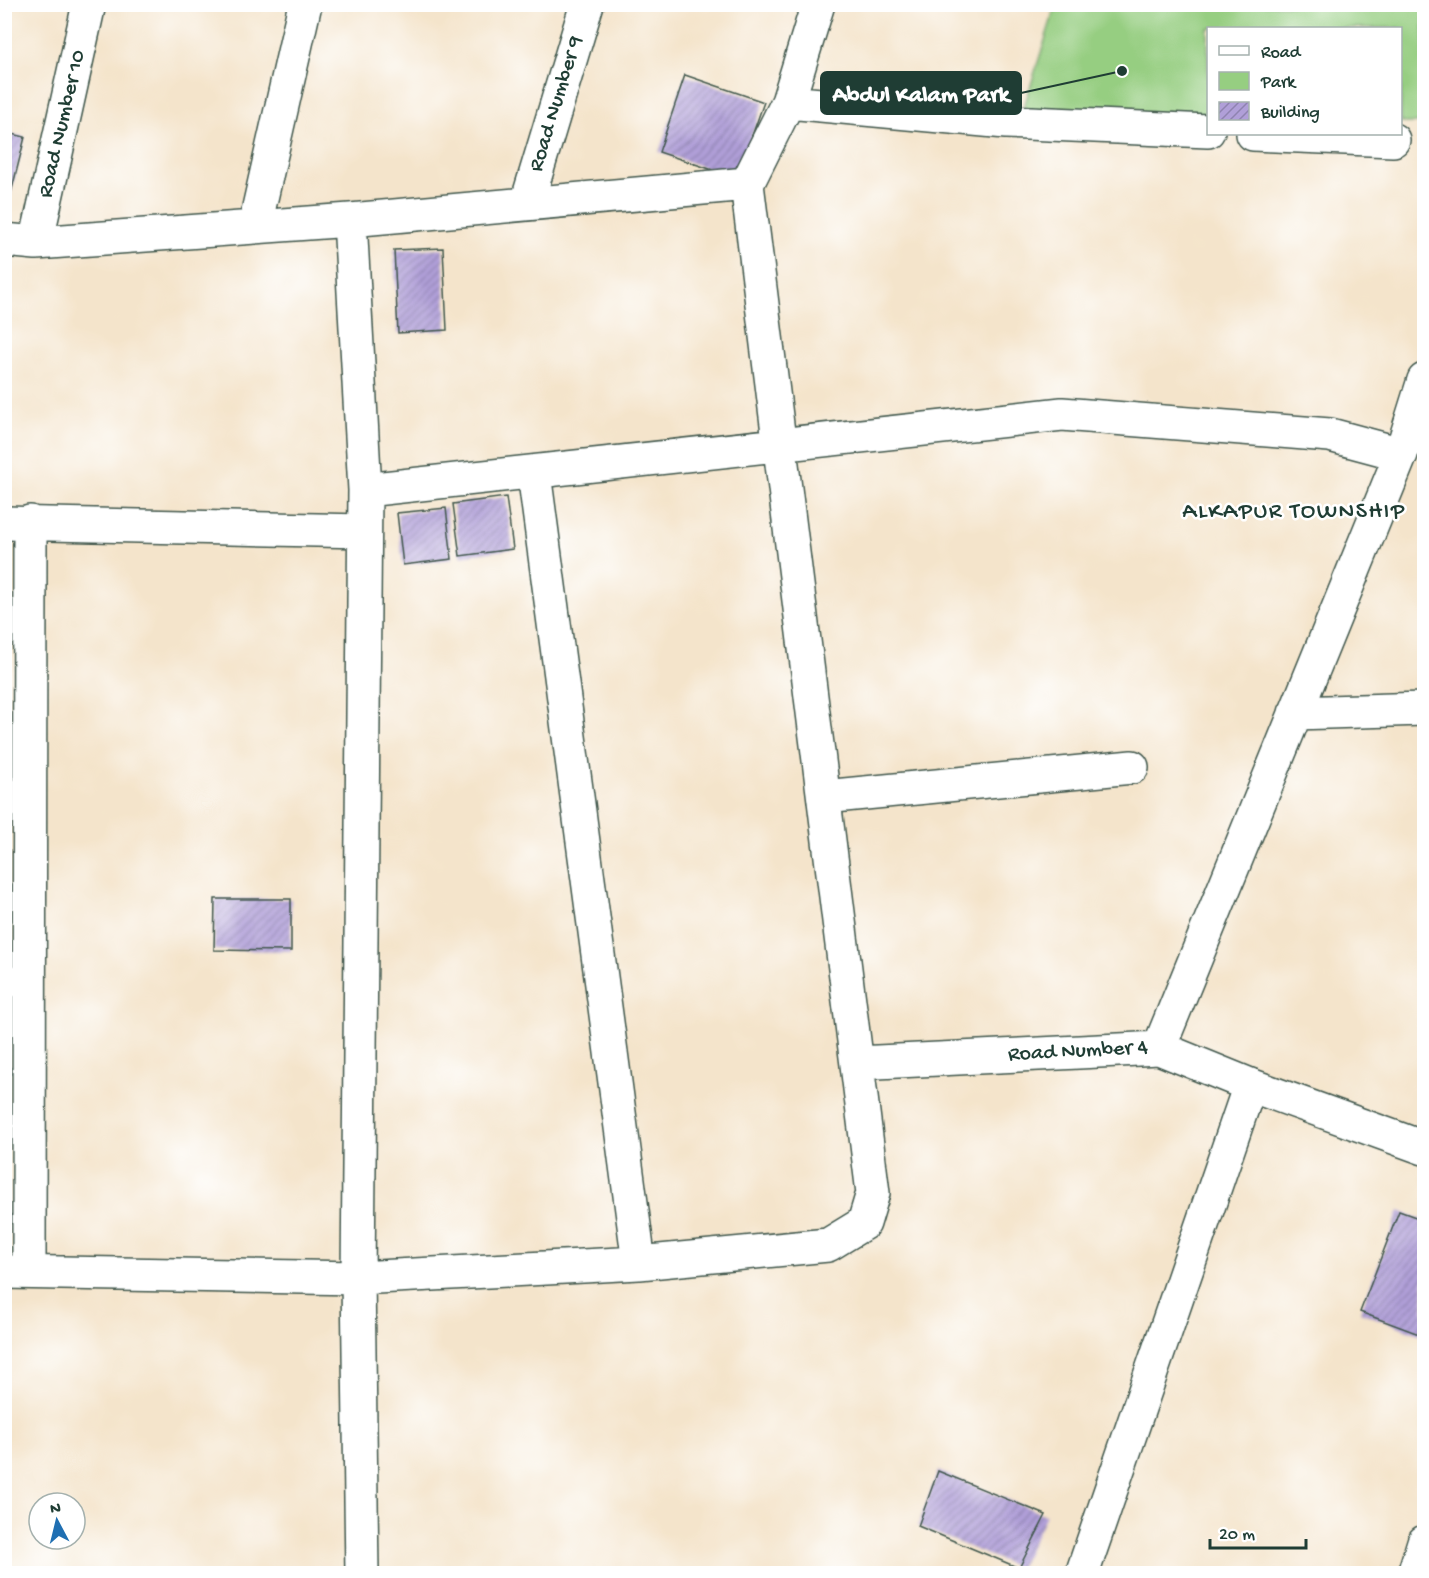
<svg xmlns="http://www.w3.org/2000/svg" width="1429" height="1578" font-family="'Gochi Hand',sans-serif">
  <defs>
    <pattern id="building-hatch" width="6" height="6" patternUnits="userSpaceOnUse" patternTransform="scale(1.5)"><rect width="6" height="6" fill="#b09fd8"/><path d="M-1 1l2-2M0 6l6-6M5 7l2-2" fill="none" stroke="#8f83b0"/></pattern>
  </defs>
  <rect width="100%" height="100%" fill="#fff"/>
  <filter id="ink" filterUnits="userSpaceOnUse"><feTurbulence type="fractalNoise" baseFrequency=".0167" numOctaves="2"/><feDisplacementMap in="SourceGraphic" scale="12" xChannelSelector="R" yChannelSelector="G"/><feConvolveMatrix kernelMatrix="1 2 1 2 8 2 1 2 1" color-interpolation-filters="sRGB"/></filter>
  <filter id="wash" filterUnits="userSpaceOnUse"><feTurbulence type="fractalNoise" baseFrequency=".008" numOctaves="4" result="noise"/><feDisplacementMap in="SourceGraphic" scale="24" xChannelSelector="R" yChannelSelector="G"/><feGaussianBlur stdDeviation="1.35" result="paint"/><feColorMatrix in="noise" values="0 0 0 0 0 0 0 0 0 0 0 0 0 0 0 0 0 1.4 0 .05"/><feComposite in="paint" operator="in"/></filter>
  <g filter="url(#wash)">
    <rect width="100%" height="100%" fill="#f4e4cb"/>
    <path fill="#96ce81" stroke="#5a865a" stroke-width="1.5" d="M1056,5H1424V123H1401L1400,28H1208V118L1022,113Z"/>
    <g id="blocks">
      <path fill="url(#building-hatch)" d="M685,75L764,102L737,178L659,152Z
        M4,132L25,137L7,209L4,208Z
        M443,248L447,330L398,333L394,250Z
        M506,497L513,549L460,556L453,504Z
        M446,508L452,559L403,565L397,513Z
        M215,899H291V951L214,950Z
        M4,925H8V968H4Z
        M4,998H8V1051L4,1050Z
        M1399,1211L1424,1220V1336L1360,1312Z
        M938,1471L1046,1515L1019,1568L918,1526Z"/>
    </g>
  </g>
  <g filter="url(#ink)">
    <use href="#blocks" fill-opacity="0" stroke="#3f564b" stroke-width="1.5"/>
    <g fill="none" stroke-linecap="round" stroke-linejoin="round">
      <defs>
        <path id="minor" d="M788,102L1006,122L1208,131
          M1253,134L1393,140
          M527,203L587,4
          M350,220L365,490
          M255,225L305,4
          M4,240L36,243L350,220L747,184L788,102L818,4
          M36,243L89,4
          M534,473L639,1263
          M4,523L364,531
          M1295,713L1424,709
          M824,797L1132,767
          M1159,1048L1401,454L1424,380
          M857,1063L1159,1048L1250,1085L1424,1148
          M4,1272L358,1278L639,1263L828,1245L864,1223L873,1193L747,184
          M29,1272L30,522
          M362,1574L358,1278L365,490L1062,414L1330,435L1401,454
          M1082,1574L1250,1085
          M1414,1574L1424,1542"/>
      </defs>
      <use href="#minor" stroke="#3f564b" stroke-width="36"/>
      <use href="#minor" stroke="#fff" stroke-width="33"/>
    </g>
  </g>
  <g text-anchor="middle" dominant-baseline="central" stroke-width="5" stroke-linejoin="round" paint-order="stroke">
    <g font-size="22" fill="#1f3d34" stroke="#fff">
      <text transform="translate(557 104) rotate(-73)">Road Number 9</text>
      <text transform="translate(63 124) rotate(-77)">Road Number 10</text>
      <text transform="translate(1078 1052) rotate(-3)">Road Number 4</text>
    </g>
    <g font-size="24" letter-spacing="1.5" fill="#1f3d34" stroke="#fff">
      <text x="1294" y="512">ALKAPUR TOWNSHIP</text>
    </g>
  </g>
  <path fill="none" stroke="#1f3d34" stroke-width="2" d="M1122 71L1021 93"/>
  <circle fill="#1f3d34" stroke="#fff" stroke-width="2" cx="1122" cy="71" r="6"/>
  <rect fill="#1f3d34" stroke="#1f3d34" stroke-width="2" x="821" y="72" width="200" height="42" rx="6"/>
  <g font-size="24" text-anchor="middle" font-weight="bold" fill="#fff">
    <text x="921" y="101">Abdul Kalam Park</text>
  </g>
  <rect width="1429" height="1578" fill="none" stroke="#fff" stroke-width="24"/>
  <rect x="1207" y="27" width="195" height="108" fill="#ffffff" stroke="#a5b1ae" stroke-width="1.5"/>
  <rect x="1219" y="46" width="30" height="9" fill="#ffffff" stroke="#a5b1ae" stroke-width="1.5"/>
  <text x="1261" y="57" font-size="18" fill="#1f3d34">Road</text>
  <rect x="1219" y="72" width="30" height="18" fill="#96ce81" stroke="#a5b1ae" stroke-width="1.5"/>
  <text x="1261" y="87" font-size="18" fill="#1f3d34">Park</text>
  <rect x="1219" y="102" width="30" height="18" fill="url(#building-hatch)" stroke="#a5b1ae" stroke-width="1.5"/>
  <text x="1261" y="117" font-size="18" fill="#1f3d34">Building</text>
  <g transform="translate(57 1521) rotate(353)"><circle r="28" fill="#ffffff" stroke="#a5b1ae" stroke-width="1.5"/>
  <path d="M0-4.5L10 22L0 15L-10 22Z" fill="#1f6fb2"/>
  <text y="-9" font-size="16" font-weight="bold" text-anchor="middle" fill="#1f3d34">N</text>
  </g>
  <path d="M1210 1539v9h96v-9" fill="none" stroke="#1f3d34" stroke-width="3"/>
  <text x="1219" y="1539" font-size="18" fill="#1f3d34" stroke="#ffffff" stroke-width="4.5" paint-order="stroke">20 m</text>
</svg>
